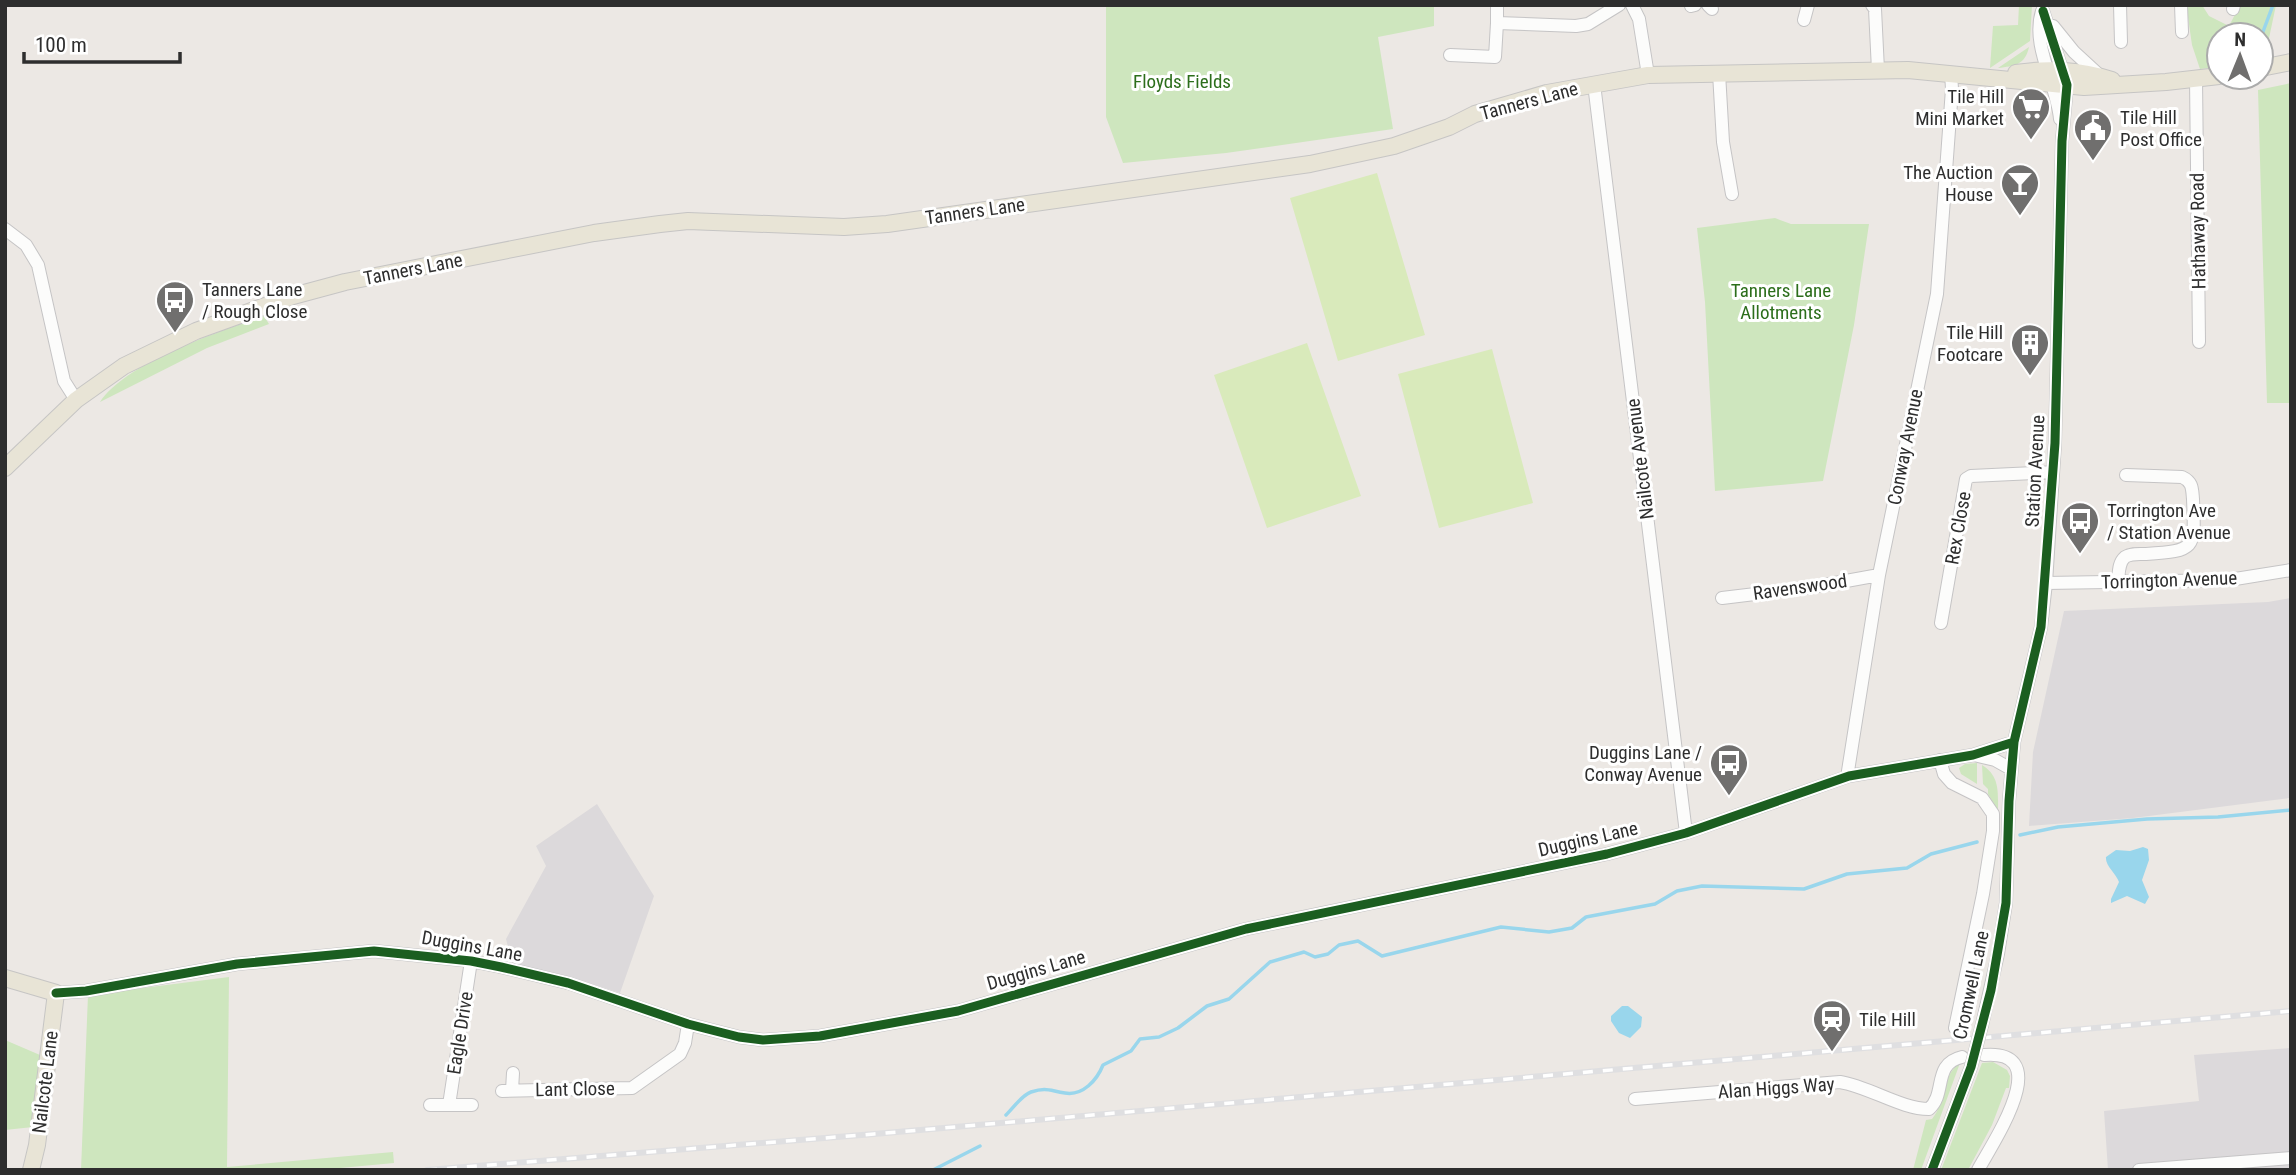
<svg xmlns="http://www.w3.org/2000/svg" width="2296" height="1175" font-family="'Roboto Condensed',sans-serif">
  <rect width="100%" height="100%" fill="#ece8e4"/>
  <path fill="#dcd9db" d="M2291,598V811L2289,798L2133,818L2029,826L2033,752L2064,611L2268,602Z
    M597,804L654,896L620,993L564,975L507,962L509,951L506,939L546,866L536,846Z
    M2291,1048V1170H2108L2104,1111L2199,1101L2194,1055Z"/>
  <path fill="#cee6be" d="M1106,5H1434V26L1378,37L1393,129L1226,153L1123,163L1106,117Z
    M2019,5H2032L2030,41L1990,68L1993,26L2018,25Z
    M2189,5H2202L2209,16L2229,26L2240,5H2276L2264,62L2261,63V35H2219V67L2200,69L2192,45L2187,10Z
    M2029,47C2025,65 2015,66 1998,68Z
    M2291,83V403H2267L2258,90Z
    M1775,218L1791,224H1869L1854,325L1823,481L1715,491L1705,302L1697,228Z
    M264,316L269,324L207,348L100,402C127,362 218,332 264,316Z
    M1977,763V784L1961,774L1959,768L1965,764Z
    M1982,765C2000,776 1998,792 1998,811L1988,794V789L1983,784Z
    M229,977L227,1167L393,1152L394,1163L319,1170H81L88,995Z
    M5,1040L40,1055L33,1127L5,1130Z
    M1993,1062L2007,1070L2010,1076L2009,1088H2006L1992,1125L1968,1170H1941L1982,1063Z
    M1960,1063L1921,1170H1913L1926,1120L1932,1119C1947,1101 1940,1077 1960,1063Z"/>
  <path fill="#d9eabb" d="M1377,173L1425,335L1338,361L1290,198Z
    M1307,343L1361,496L1267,528L1214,375Z
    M1492,349L1533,503L1439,528L1398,374Z"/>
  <path fill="#99d6ec" d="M2143,847L2148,849L2149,860L2142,880L2149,897L2145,904L2127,896L2111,903V899L2119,882C2116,873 2105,866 2106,857L2116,850L2130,851Z
    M1622,1006H1628L1642,1017L1641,1027L1630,1038L1619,1033L1611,1021V1016Z"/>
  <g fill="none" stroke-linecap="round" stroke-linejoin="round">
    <path stroke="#99d6ec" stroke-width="3.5" d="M2261,37L2273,5
      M2020,835L2058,827L2147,819L2218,817L2291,810
      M1006,1115C1013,1108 1022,1095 1031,1092C1047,1087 1050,1091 1065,1093C1083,1096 1097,1080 1103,1065L1131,1051L1140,1039L1159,1037L1178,1028L1207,1006L1229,999L1270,962L1304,952L1315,957L1328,954L1339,945L1358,941L1382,956L1501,927L1549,932L1572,928L1586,917L1655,904L1677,891L1702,886L1804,889L1847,874L1907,868L1931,854L1977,842
      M933,1170L980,1146"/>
    <defs>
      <path id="minor" d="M1632,5L1639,19L1648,75
        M1708,5L1712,9
        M1872,5L1875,9L1878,70
        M2120,5L2121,42
        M2181,5L2182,32
        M1691,6L1695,5
        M2233,9L2234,5
        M2042,11C2031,46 2057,84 2060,119
        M1804,20L1808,5
        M1497,23V5
        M2053,26L2074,52L2099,75
        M1450,55L1495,57L1497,23L1576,26L1588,24L1619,5
        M1719,73L1723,142L1732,194
        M2196,79L2199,342
        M1594,84L1686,833
        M5,229L26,245L38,265L64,381L76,400
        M2118,582C2119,573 2118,563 2125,557C2131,553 2139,554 2146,554C2197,551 2195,548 2193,499C2192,489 2193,482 2182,477L2126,475
        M2046,583L2229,580L2291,570
        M1722,598L1813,587L1879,575
        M1941,623L1966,479L1971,476L2053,472
        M1974,755L1995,760L2011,769
        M1940,760L1944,774L1952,783L1982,798L1993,814V831L1983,894L1955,1028
        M1849,776L1848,771L1879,575L1937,294L1952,89L1951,73
        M56,993L86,991L237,964L374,951L471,961L501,967L568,983L688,1024L739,1037L763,1040L820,1036L958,1011L1246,929L1607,854L1686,833L1849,776L1973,755L2014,742
        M1982,1025L1998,954L2006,903L2009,801L2014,742L2041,627L2046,583L2055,443L2062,141L2067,85L2043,11
        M512,1090L513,1073
        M502,1091L632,1088L680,1054L685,1043L688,1024
        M1635,1099L1840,1082C1870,1087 1901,1109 1929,1109C1947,1093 1932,1064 1962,1057
        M430,1105H472
        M449,1105L471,961
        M1932,1170L1971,1067
        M1978,1170C1993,1142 2057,1049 1984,1055
        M2139,1170L2291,1158"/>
      <path id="major" d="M2261,68L2291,62
        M2016,73C2047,68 2082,70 2112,80
        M5,468L76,400L124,366L196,331L293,296L345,282L594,233L660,224L688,221L844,227L887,224L1310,164L1394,146L1449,127L1475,114L1547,93L1648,75L1908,70L2084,87L2166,82L2219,76
        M5,978L56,993L37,1145L31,1170"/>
    </defs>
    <use href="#minor" stroke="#c5c4c5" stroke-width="14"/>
    <use href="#major" stroke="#c6c5c4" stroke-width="18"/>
    <use href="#minor" stroke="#fcfcfb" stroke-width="12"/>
    <use href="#major" stroke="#e8e4d6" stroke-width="16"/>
    <defs>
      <path id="rail" d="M427,1170L874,1134L2291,1011"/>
    </defs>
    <use href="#rail" stroke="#dfdfe1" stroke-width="6"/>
    <use href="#rail" stroke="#fff" stroke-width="3.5" stroke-dasharray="10" stroke-linecap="butt"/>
    <defs>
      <path id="minor-bridge" d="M1971,1067L1982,1025"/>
    </defs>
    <use href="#minor-bridge" stroke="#c5c4c5" stroke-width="14" stroke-linecap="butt"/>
    <use href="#minor-bridge" stroke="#fcfcfb" stroke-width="12"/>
    <defs>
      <path id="cycleway" d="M56,993L86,991L237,964L374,951L471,961L501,967L568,983L688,1024L739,1037L763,1040L820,1036L958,1011L1246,929L1607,854L1686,833L1849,776L1973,755L2014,742
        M1932,1170L1971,1067L1991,990L2006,903L2009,801L2014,742L2041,627L2055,443L2062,141L2067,85L2043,11"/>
    </defs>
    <use href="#cycleway" stroke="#fff" stroke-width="13"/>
    <use href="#cycleway" stroke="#1b5e20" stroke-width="9"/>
  </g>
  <defs>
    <symbol id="supermarket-pin" viewBox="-11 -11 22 30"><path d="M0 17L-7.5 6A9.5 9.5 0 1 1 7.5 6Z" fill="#706f6e" stroke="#fff"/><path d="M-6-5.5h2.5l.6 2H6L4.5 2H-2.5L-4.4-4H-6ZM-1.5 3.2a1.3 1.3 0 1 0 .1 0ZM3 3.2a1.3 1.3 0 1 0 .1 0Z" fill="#fff"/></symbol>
    <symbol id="civic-pin" viewBox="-11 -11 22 30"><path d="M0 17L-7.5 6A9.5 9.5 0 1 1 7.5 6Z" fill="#706f6e" stroke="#fff"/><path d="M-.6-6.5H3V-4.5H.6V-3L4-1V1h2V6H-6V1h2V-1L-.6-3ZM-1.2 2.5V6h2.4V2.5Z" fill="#fff"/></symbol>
    <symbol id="bar-pin" viewBox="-11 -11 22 30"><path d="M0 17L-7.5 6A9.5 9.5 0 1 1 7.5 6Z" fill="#706f6e" stroke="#fff"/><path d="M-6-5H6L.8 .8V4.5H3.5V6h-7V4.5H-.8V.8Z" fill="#fff"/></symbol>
    <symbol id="bus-pin" viewBox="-11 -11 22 30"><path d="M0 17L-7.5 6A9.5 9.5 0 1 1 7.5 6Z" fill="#706f6e" stroke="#fff"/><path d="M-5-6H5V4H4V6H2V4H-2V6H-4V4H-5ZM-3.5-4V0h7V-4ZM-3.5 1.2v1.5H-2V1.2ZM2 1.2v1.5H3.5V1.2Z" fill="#fff"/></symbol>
    <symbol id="building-pin" viewBox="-11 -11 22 30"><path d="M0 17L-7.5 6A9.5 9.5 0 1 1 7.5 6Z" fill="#706f6e" stroke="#fff"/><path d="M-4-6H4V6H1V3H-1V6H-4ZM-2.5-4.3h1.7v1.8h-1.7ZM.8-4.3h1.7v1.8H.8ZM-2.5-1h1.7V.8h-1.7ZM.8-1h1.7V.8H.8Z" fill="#fff"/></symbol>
    <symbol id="station-pin" viewBox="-11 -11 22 30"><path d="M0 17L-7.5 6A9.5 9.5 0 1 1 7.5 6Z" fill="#706f6e" stroke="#fff"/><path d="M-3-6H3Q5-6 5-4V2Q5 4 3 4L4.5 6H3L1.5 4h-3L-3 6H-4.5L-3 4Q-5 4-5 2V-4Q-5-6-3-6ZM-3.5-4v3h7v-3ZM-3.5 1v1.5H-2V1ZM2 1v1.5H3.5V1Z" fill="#fff"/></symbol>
  </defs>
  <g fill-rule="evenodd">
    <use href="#supermarket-pin" x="2009" y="85" width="44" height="60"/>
    <use href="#civic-pin" x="2071" y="106" width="44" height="60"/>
    <use href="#bar-pin" x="1998" y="161" width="44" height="60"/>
    <use href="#bus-pin" x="153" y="278" width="44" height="60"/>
    <use href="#building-pin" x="2008" y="321" width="44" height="60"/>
    <use href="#bus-pin" x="2058" y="499" width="44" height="60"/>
    <use href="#bus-pin" x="1707" y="741" width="44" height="60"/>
    <use href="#station-pin" x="1810" y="997" width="44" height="60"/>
  </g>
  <g text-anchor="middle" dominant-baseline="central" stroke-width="6" stroke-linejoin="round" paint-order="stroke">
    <g font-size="19" fill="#2c6e1b" stroke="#fff">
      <text x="1182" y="81">Floyds Fields</text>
      <text x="1781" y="290">Tanners Lane<tspan x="1781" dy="22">Allotments</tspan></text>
    </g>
    <g font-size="19" fill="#2e2e2e" stroke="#fff" text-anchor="end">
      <text x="2004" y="96">Tile Hill<tspan x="2004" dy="22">Mini Market</tspan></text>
      <text x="2120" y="117" text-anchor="start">Tile Hill<tspan x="2120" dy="22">Post Office</tspan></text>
      <text x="1993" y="172">The Auction<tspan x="1993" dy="22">House</tspan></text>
      <text x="202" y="289" text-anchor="start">Tanners Lane<tspan x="202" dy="22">/ Rough Close</tspan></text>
      <text x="2003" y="332">Tile Hill<tspan x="2003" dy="22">Footcare</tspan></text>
      <text x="2107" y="510" text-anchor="start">Torrington Ave<tspan x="2107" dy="22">/ Station Avenue</tspan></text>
      <text x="1702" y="752">Duggins Lane /<tspan x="1702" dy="22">Conway Avenue</tspan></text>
      <text x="1859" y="1019" text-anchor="start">Tile Hill</text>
    </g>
    <g font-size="19" fill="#2e2e2e" stroke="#fff">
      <text transform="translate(1529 101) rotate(-15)">Tanners Lane</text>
      <text transform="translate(975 211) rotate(-8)">Tanners Lane</text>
      <text transform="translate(2198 231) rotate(-91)">Hathaway Road</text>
      <text transform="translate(413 269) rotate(-11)">Tanners Lane</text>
      <text transform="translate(1905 447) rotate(-79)">Conway Avenue</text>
      <text transform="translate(1640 459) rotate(-97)">Nailcote Avenue</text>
      <text transform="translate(2035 471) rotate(-87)">Station Avenue</text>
      <text transform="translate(1958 528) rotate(-80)">Rex Close</text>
      <text transform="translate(2169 580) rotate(-2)">Torrington Avenue</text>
      <text transform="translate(1800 587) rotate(-8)">Ravenswood</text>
      <text transform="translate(1588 839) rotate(-13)">Duggins Lane</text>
      <text transform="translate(472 946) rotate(10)">Duggins Lane</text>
      <text transform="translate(1036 970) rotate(-16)">Duggins Lane</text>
      <text transform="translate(1971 985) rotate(-78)">Cromwell Lane</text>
      <text transform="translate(460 1033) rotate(-81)">Eagle Drive</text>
      <text transform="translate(45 1082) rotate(-83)">Nailcote Lane</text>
      <text transform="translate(1776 1088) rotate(-4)">Alan Higgs Way</text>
      <text transform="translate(575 1089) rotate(-1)">Lant Close</text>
    </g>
  </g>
  <rect width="2296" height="1175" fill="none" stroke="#2e2e2e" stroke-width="14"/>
  <g transform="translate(2240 56) rotate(1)"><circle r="33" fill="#ffffff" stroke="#ababab" stroke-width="2"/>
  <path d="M0-5L12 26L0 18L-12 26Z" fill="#706f6e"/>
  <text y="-10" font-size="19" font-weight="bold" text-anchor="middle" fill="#2e2e2e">N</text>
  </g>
  <path d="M24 52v10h156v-10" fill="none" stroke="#2e2e2e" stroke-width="3.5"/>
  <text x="35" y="52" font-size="21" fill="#2e2e2e" stroke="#ffffff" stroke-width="5" paint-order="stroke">100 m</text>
</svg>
